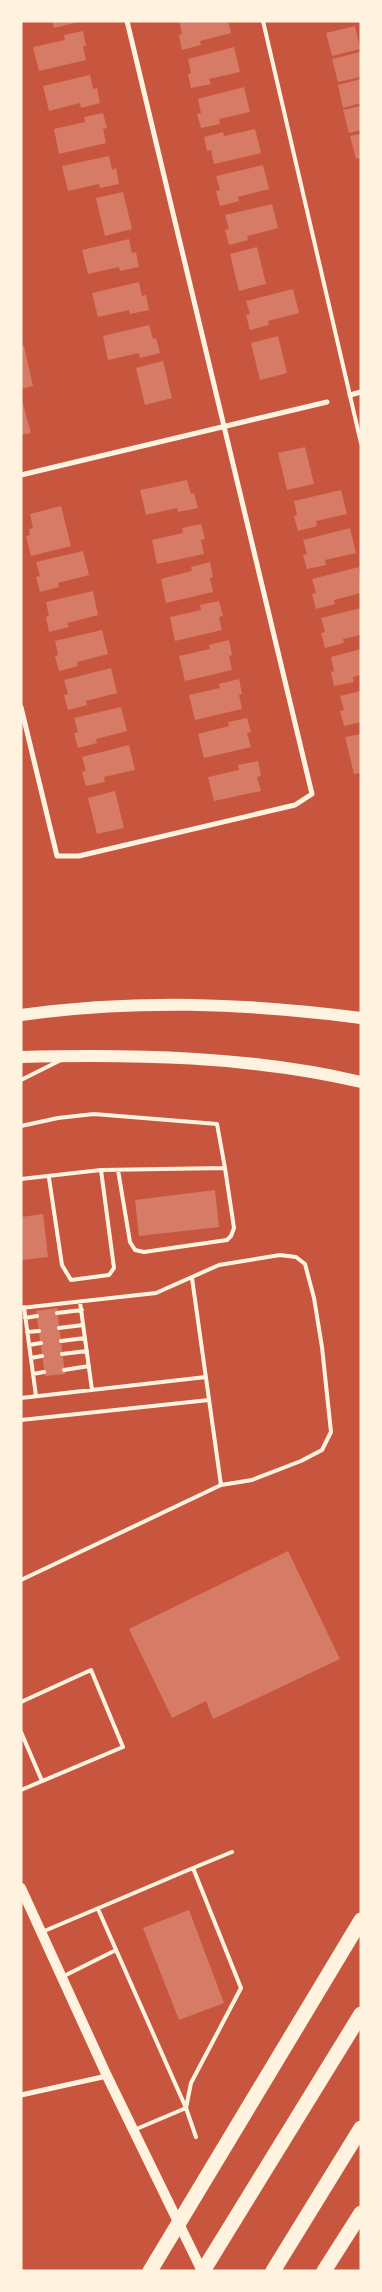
<svg xmlns="http://www.w3.org/2000/svg" width="382" height="2292" font-family="Commissioner,sans-serif">
  <rect width="100%" height="100%" fill="#c8553d"/>
  <path fill="#d67c66" d="M52,21H78V22L54,28Z
    M179,21H228L231,33L200,41L201,45L182,50L179,35L182,34Z
    M355,26L360,49L332,56L326,33Z
    M83,31L86,46H83L86,60L39,71L33,47L65,40L64,35Z
    M234,47L240,72L209,79L211,84L191,88L188,74L191,73L188,59Z
    M360,52L361,77L338,82L332,59Z
    M90,75L93,89L97,88L100,103L81,108L80,103L49,111L43,86Z
    M361,79V103L343,108L338,85Z
    M244,87L250,112L219,119L220,124L201,128L197,114L201,113L198,99Z
    M361,106V130L349,133L343,110Z
    M103,113L107,128L103,129L106,143L59,154L54,129L85,122L84,117Z
    M255,129L261,153L214,164L211,150L207,151L204,137L223,132L224,136Z
    M361,134V158L356,159L350,136Z
    M109,156L112,170L116,168L119,184L100,188L99,184L68,191L62,166Z
    M263,165L269,189L238,197L239,201L220,206L216,191L220,190L216,176Z
    M123,192L132,229L105,236L96,198Z
    M272,204L278,228L247,236L248,240L229,245L225,230L229,229L225,215Z
    M129,239L132,253L136,252L139,267L120,271L119,267L88,274L82,250Z
    M257,247L266,284L239,291L230,254Z
    M139,282L142,296L146,295L149,310L130,314L129,310L98,317L92,293Z
    M293,289L299,313L268,321L269,325L250,330L246,315L250,314L246,301Z
    M149,325L153,339L156,338L160,353L140,358L139,353L108,360L103,336Z
    M278,336L287,373L260,380L251,343Z
    M21,346H24L33,386L21,389Z
    M163,361L172,398L145,405L136,368Z
    M21,397L31,433L21,435Z
    M305,447L314,484L287,490L278,453Z
    M187,480L191,494L194,493L198,508L178,512L177,508L146,515L140,490Z
    M341,490L347,514L316,521L317,526L298,531L294,516L297,515L294,501Z
    M61,506L71,546L31,556L26,536L30,535L29,529L33,528L30,514Z
    M201,524L205,539L201,540L204,554L157,564L152,540L183,533L182,528Z
    M350,528L356,553L325,560L326,565L307,569L303,555L307,554L303,540Z
    M83,551L89,575L58,583L59,587L40,592L36,577L40,576L36,562Z
    M210,562L213,577L210,578L213,592L166,603L161,579L192,571L191,567Z
    M359,567L361,593L334,600L335,604L316,609L312,594L316,593L312,579Z
    M93,591L98,615L67,623L69,627L49,632L46,617L49,616L46,602Z
    M219,601L223,616L219,617L222,630L175,641L170,617L201,610L200,605Z
    M361,608V635L343,639L344,643L325,648L321,633L325,632L321,618Z
    M102,630L108,654L77,662L78,666L59,671L55,656L58,655L55,641Z
    M229,640L232,655L229,656L232,670L185,681L179,656L210,649L209,645Z
    M361,649V675L353,677L354,682L334,686L331,672L334,671L331,657Z
    M111,668L117,693L86,701L87,705L68,710L64,695L68,694L64,680Z
    M239,679L242,694L239,695L242,709L195,720L189,695L220,688L219,684Z
    M361,691V722L344,726L340,711L344,710L340,696Z
    M121,707L127,731L96,739L97,743L78,748L74,733L78,732L74,718Z
    M247,718L251,732L247,733L251,747L204,758L198,734L229,726L228,722Z
    M361,734V773L354,774L345,737Z
    M129,745L135,770L104,777L105,782L86,786L82,772L86,771L82,757Z
    M258,761L261,776L257,777L261,791L214,801L208,777L239,770L238,765Z
    M115,791L124,828L97,834L88,798Z
    M215,1190L219,1227L139,1236L135,1200Z
    M43,1214L48,1257L21,1260V1217Z
    M57,1308L65,1374L45,1376L36,1311Z
    M288,1551L340,1659L213,1719L206,1701L172,1718L129,1629Z
    M189,1910L224,2003L179,2020L143,1928Z"/>
  <g fill="none" stroke-linecap="round" stroke-linejoin="round">
    <path stroke="#fff3e0" stroke-width="4" d="M263,21L361,443
      M21,1080L59,1061
      M21,1126L58,1118L94,1114L217,1124L225,1168L101,1170L21,1179
      M118,1170L130,1242L135,1250L144,1252L227,1240L231,1236L234,1228L225,1168
      M49,1178L62,1265L71,1280L109,1275L114,1268L101,1170
      M192,1278L221,1485
      M80,1302L92,1390
      M24,1307L36,1396
      M21,1308L156,1293L219,1265L280,1255L296,1257L305,1264L314,1298L322,1347L331,1432L322,1450L301,1461L252,1480L221,1485L21,1580
      M57,1313L82,1310
      M25,1318L37,1316
      M59,1328L83,1325
      M27,1332L39,1331
      M61,1341L85,1338
      M29,1345L41,1343
      M62,1354L87,1351
      M31,1358L42,1356
      M64,1370L89,1366
      M33,1374L44,1372
      M21,1398L206,1377
      M21,1420L209,1400
      M21,1702L91,1670L123,1747L21,1790
      M21,1732L42,1781
      M193,1868L232,1852
      M98,1909L186,2108
      M42,1932L193,1868L241,1988L191,2083L186,2108
      M62,1977L116,1950
      M134,2130L186,2108L196,2137"/>
    <path stroke="#fff3e0" stroke-width="5" d="M350,395L361,392
      M21,475L327,402
      M21,707L57,856H79L295,805L312,794L127,21
      M21,2095L107,2076"/>
    <path stroke="#fff3e0" stroke-width="10" d="M21,1888L107,2076L202,2271"/>
    <path stroke="#fff3e0" stroke-width="12" d="M21,1015C137,999 245,1003 361,1018
      M21,1057C134,1054 250,1056 361,1082"/>
    <path stroke="#fff3e0" stroke-width="15" d="M150,2271L361,1920
      M203,2271L361,2014
      M273,2271L361,2128
      M324,2271L361,2213"/>
  </g>
  <rect width="382" height="2292" fill="none" stroke="#fff3e0" stroke-width="45"/>
</svg>
